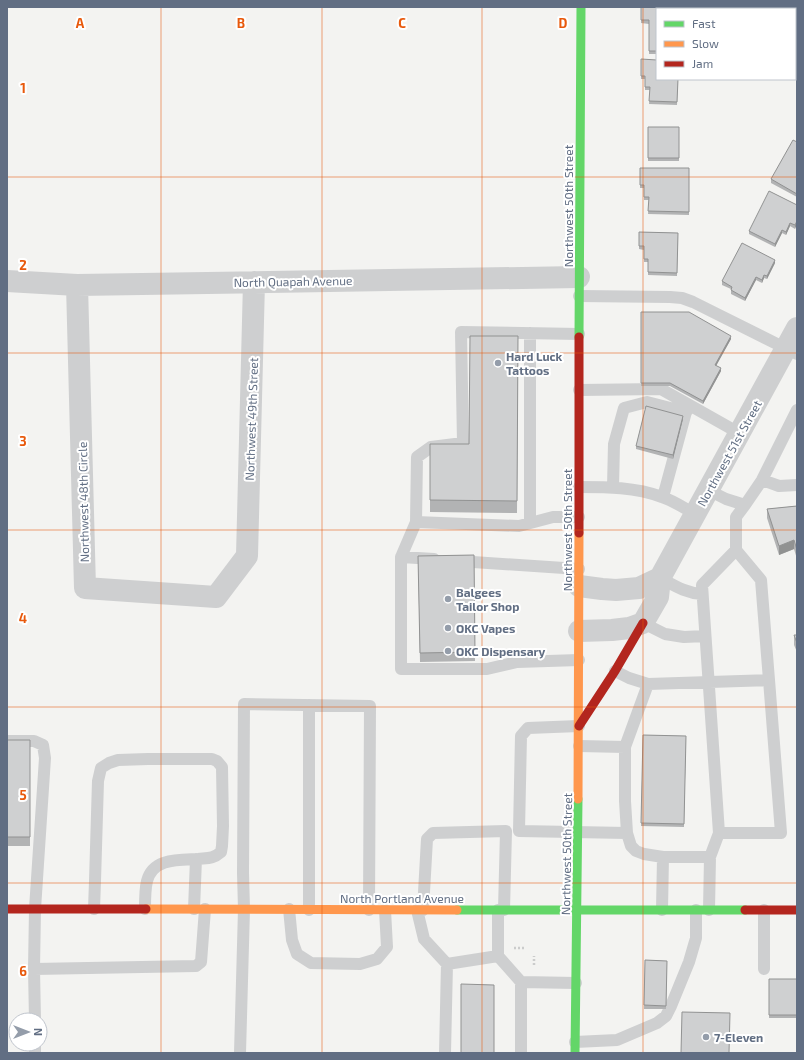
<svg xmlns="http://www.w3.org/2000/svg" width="804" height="1060" font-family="'Exo 2',sans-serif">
  <rect width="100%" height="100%" fill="#f3f3f1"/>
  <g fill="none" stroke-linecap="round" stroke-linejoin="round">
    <path stroke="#cbcccc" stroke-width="2.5" stroke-dasharray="2 2" stroke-linecap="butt" d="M514,948H525
      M534,965V956"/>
    <path stroke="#cecfd0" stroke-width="12" d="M579,296L670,297L682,298L693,302L797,354
      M530,333V523
      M579,390L661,389L739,433
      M762,480L779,486L797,485
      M579,487C607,487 635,487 662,497C674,501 684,508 695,514
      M613,487L614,444L624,408L647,402L686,412
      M708,490L726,499L745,505L736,517V550
      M663,497L686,412L690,407
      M745,505L762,480L797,410
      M416,522L519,526L553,517H579
      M401,557L416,522L417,457L431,447L463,443L461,332L579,334
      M434,559L401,557V669H487L517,662L579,660
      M458,561L579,569
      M660,578C675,586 686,593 702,594
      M643,623L665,634L684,637L705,636
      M615,671L629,678L648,684L769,680L781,833H719
      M648,684L625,747V801L627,833L631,846L636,851L644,854L663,857H710
      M309,705V910
      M579,726L528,728L521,736L519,831L627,833
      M7,741H34L43,745L45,758L35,909L34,969L196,966L201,962L205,909
      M579,746L625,747
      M94,909L95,881L98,781L101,768L109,763L118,760L148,759H212L217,761L222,767L223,826L222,846L221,852C213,859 208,858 198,859C179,860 153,858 147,881C145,889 145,900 145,909
      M194,909L196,859
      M289,909L292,940L297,954L311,963L360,964L377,959L387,947L385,910
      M417,910L424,939L447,964L445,1053
      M423,910L427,839L433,833L506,831L504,910
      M498,910V956L521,982L576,983
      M662,910L663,857
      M709,910L710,857L719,833L702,585L736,550L761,580L769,680
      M447,964L498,956
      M34,969L35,1020
      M764,969V910
      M521,982V1053
      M575,1042L617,1040L657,1023L666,1016L671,1006L689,962L696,938V910
      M35,1044V1053
      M240,1053L244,909L243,873L244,704L370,706L369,910"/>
    <path stroke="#cecfd0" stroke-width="22" d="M7,281L77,285L579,277
      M77,285L85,588L216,597L247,556L254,282
      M579,586L602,589L616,590L639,588L660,578
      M579,631L612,630L629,628L643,623L658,597L660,578L797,328"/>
    <path stroke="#63d668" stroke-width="9" d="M579,337L581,7
      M457,910H745
      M575,1053L578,799"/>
    <path stroke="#ff974d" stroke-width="9" d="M578,799L579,533
      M146,909L457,910"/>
    <path stroke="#b3261e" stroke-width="9" d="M579,533V337
      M579,726L615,671L643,623
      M7,909H146
      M745,910H797"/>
  </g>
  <path fill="#b2b3b4" d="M641,7L657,9V54H649V24L641,23Z
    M641,59L678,79L677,105L649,104L650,90H645V79H641Z
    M648,127H679V161H648Z
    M797,142V197L771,183V179Z
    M640,168H689V215L648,214L649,200H644V188H640Z
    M797,205L795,229L790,226L786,235L782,233L775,247L749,234V231Z
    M639,232L678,233L677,276L648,275V262H644V250L639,249Z
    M775,263L767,279L764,278L762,283L756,280L745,301L731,294V289L722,285V281Z
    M641,312L731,339L716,365L721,371L703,404L670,386H641Z
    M518,336L517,513L430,512V444H469Z
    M683,419L673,459L636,449V446Z
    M797,506V559L794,549L779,555L767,518V509Z
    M474,555L475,661L420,662L418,556Z
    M794,635H797V652L794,645Z
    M643,735L686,736L684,827L641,826Z
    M7,740H30V846H7Z
    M645,960L667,961L666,1009H644Z
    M769,979H797V1018H769Z"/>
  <path fill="#919292" d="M797,221V224L795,229V225Z
    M790,223V226L786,235V232Z
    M782,230V233L775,247V244Z
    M775,260V263L767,279V276Z
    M764,275V278L762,283V280Z
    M756,277V280L745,301V298Z
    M731,336V339L715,368V365Z
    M721,368V371L703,404V401Z
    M683,416V419L673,459V455Z
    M794,540V549L779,555V546Z"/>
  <path fill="#cfd0d1" stroke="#919292" d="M641,7H680V9H657V51H649V20H641Z
    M641,59L657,60V79H678L677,102L649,101L650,87H645V76H641Z
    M648,127H679V158H648Z
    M793,140L797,142V194L771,179Z
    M640,168H689V212L648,211L649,197H644V185H640Z
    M769,191L797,205V221L795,225L790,223L786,232L782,230L775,244L749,231Z
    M639,232L678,233L677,273L648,272V259H644V246H639Z
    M742,243L775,260L767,276L764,275L762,280L756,277L745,298L731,290L732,287L722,281Z
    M641,312H689L731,336L715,365L721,368L703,401L670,383H641Z
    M470,336H518L517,501L430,500V444H469Z
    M646,406L683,416L673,455L636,446Z
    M797,506V550L794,540L779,546L767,509Z
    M474,555L475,652L420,653L418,556Z
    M794,635H797V643Z
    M643,735L686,736L684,824L641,823Z
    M7,740H30V837H7Z
    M645,960L667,961L666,1006L644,1005Z
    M769,979H797V1015H769Z
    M461,984L494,985V1053H461Z
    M682,1012L730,1013L729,1053H681Z"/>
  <path fill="none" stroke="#e8590c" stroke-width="1" stroke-opacity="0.55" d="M161,7V1053M322,7V1053M482,7V1053M643,7V1053M7,177H797M7,353H797M7,530H797M7,707H797M7,883H797"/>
  <g fill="#949daa" stroke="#fff" stroke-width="1.5">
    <circle cx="498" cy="363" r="4"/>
    <circle cx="448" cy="599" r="4"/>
    <circle cx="448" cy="628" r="4"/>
    <circle cx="448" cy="651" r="4"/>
    <circle cx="706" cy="1037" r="4"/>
  </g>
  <g text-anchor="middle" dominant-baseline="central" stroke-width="4" stroke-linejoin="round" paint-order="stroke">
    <g font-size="12" fill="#616e83" stroke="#fff">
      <text transform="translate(568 206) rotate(-90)">Northwest 50th Street</text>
      <text transform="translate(293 281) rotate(-1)">North Quapah Avenue</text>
      <text transform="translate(251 419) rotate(-88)">Northwest 49th Street</text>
      <text transform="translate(729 453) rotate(-61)">Northwest 51st Street</text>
      <text transform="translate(83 502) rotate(-91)">Northwest 48th Circle</text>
      <text transform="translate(567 530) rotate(-90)">Northwest 50th Street</text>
      <text transform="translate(566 854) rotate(-89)">Northwest 50th Street</text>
      <text x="402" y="898">North Portland Avenue</text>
    </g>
    <g font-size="12" font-weight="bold" fill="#616e83" stroke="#fff" text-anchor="start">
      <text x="506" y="356">Hard Luck<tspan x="506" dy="14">Tattoos</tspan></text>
      <text x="456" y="592">Balgees<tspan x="456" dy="14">Tailor Shop</tspan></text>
      <text x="456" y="628">OKC Vapes</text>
      <text x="456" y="651">OKC Dispensary</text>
      <text x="714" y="1037">7-Eleven</text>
    </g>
  </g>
  <g font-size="13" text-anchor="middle" font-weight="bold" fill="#e8590c" stroke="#fff" stroke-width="4" stroke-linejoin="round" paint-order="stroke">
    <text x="80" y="28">A</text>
    <text x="241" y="28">B</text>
    <text x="402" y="28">C</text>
    <text x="563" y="28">D</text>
    <text x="23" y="93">1</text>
    <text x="23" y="270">2</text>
    <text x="23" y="446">3</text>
    <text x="23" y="623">4</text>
    <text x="23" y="800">5</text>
    <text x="23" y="976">6</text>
  </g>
  <rect width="804" height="1060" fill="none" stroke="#616e83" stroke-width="16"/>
  <rect x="656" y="8" width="140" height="72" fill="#ffffff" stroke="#c0c5cd"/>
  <rect x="664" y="21" width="20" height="6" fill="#63d668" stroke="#c0c5cd"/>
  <text x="692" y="28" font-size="12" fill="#616e83">Fast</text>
  <rect x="664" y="41" width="20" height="6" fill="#ff974d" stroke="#c0c5cd"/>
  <text x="692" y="48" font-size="12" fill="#616e83">Slow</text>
  <rect x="664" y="61" width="20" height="6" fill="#b3261e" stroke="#c0c5cd"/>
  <text x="692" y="68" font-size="12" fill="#616e83">Jam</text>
  <g transform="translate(28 1032) rotate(90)"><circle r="19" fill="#ffffff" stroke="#c0c5cd"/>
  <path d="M0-3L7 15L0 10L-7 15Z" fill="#949daa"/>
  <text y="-6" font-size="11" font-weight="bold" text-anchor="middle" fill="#616e83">N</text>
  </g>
</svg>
